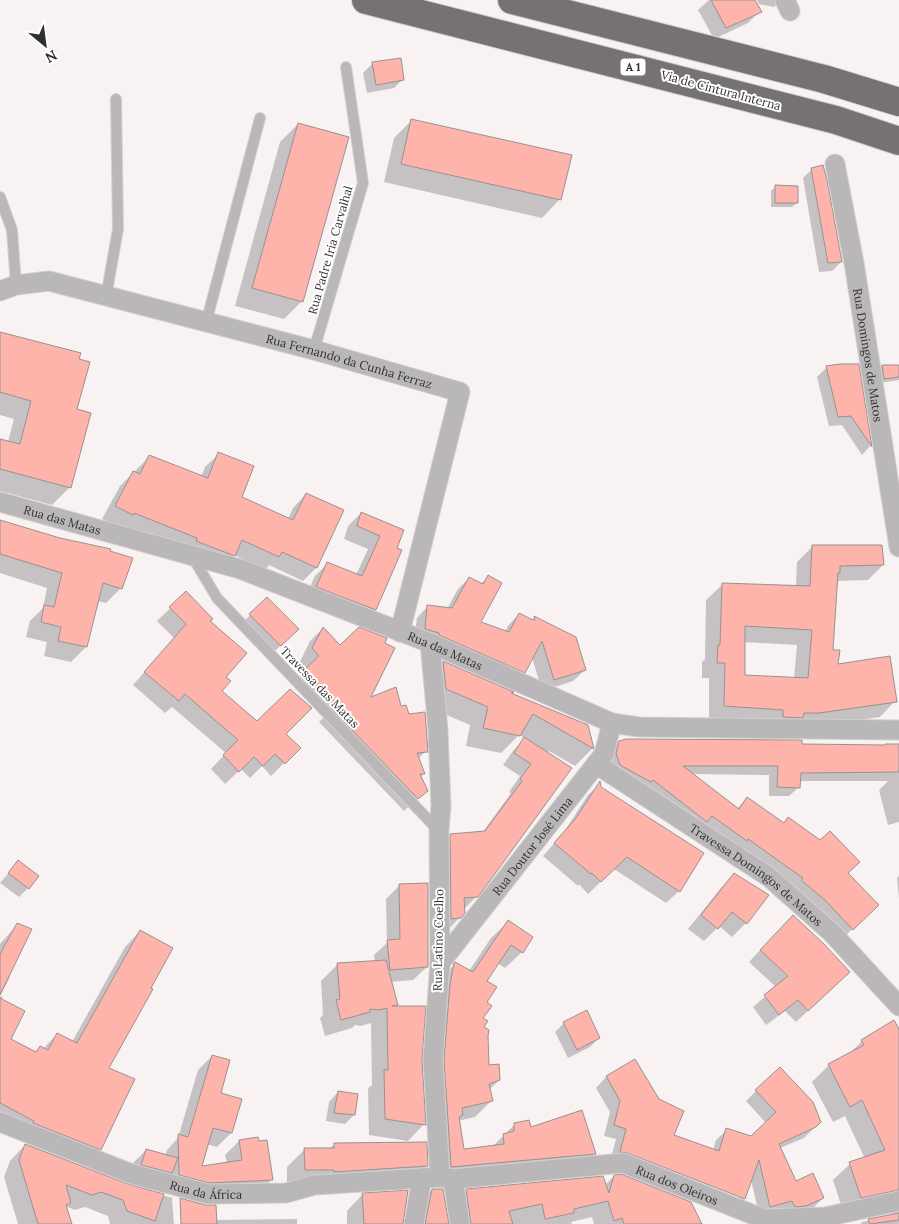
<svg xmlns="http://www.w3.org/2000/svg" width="899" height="1224" font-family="Lora,serif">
  <rect width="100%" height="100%" fill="#f8f2f3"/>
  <path fill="#0003" fill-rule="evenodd" d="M709,0H754L760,11L748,23L714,39L698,10Z
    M757,0H782L774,7L759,4Z
    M372,64L403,79L394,88L367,93L363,73Z
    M412,120L560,199L542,218L384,182L394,138Z
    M298,124L302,301L284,319L235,306L280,142Z
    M812,169L841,262L832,271L819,272L803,178Z
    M775,187L797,203L792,207H771V191Z
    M0,333L76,410L70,487L52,505L0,491V440L8,442L14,419L0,415Z
    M840,365H858L870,446L862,455L842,425L829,426L817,377L826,368Z
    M882,366H899V380L880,383L878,370Z
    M219,454L241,497L288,519L293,508L306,494L316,568L303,581L269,565L265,570L234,555L221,568L119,528L102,519L120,486L149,457L201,477L205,467Z
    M361,513L403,531L375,609L362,622L304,600L315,576L328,563L356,575L368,549L344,539L348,526Z
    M0,522L121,588L106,603L97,601L86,647L71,662L44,656L47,642L26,637L30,621L43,608L47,588L0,573Z
    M812,547L883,565L868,580L836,581L832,651L837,665L895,701L880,717L803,728L709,721V678H702V662L705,659L706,600L722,585L796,586L797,562ZM744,642L797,645L794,679L744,676Z
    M488,577L479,622L505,631L508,626L519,614L531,620L534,618L575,638L585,670L573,681L542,691L532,657L524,672L513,683L414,640L417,618L428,606L447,609L458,589L469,578L481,584Z
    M186,593L208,621L225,677L220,691L257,723L285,734L299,748L271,776L262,766L250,778L241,769L225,784L211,769L226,753L172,707L165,713L133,685L174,638L157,621Z
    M267,599L297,629L271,655L241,624Z
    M323,628L340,646L383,643L369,700L400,707L426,751L418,759L424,774L420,777L426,790L404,811L319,722L324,717L292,684L307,669L300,662L310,641Z
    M443,662L512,693L510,694L589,730L592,749L575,766L549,751L477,896L464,909L460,917L448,930L439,847L451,835L482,833L511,793L509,792L520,776L503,765L513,751L525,738L519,735L501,753L466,746L470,725L428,707L425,680Z
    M620,742L801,745L899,752V822L888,825L879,790L888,781H799V787L789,796H769V775L692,774L737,809L747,798L783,824L788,818L847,873L868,914L843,938L607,765L611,752Z
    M600,784V788L679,891L666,903L614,869L588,894L579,884L578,886L543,856L564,832L588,795Z
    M18,862L28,888L19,897L0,883Z
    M734,874L746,923L732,937L719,926L704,941L688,929L721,888Z
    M899,876V898L897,878Z
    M400,885L427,967L413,980L390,982L396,1004L393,1007L424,1124L408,1141L369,1135L368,1088L372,1085L371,1023L361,1026L355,1025L352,1028L325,1036L320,1018L323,1015L321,981L337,965L375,962L374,955L387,943L386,899Z
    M508,922L522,952L505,968L497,963L486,981L485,1002L481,1018L488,1066L499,1080L489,1090L492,1100L475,1117L458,1121L463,1150L492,1147L515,1124L595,1154L578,1170L434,1183L438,981L456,963L469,971L491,938Z
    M17,925L8,976L10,977L0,996L3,997L1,1000L9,1040L35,1052L40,1047L43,1049L57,1034L72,1042L125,947L140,931L107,1068L100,1149L85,1164L0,1126V944Z
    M781,928L849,972L796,1022L785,1011L766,1025L753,1007L776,987L749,962Z
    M894,1022L899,1031V1224H860L862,1222L893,1215L890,1210L844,1214L833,1180L850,1164L865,1159L845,1116L833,1122L812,1082L829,1065L848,1055L862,1041Z
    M564,1023L599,1038L590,1047L568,1058L555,1032Z
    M212,1056L219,1094L240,1100L231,1133L217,1147L207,1144L200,1167L227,1163L225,1155L239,1141L271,1180L258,1194L128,1178L132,1164L146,1150L165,1156L167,1150L178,1138L198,1070Z
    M635,1060L673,1136L713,1150L716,1140L727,1130L751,1137L766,1123L746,1101L756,1091L820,1122L804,1138L780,1148L795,1182L823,1198L812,1209L760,1218L751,1180L744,1199L734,1209L610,1162L616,1139L604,1136L610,1112L596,1088L606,1077ZM622,1149L740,1196V1199L621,1151Z
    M338,1092L354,1115L345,1124L326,1121L329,1102Z
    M335,1144L427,1166L409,1184L287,1188V1167L305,1149H329Z
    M25,1145L128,1186L173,1198L172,1199L174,1224H110L108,1216L85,1207L75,1210L65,1206L70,1224H18L4,1177L10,1161Z
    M614,1176L701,1224H594L592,1217L571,1222L572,1224H453L450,1207L467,1190L605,1185Z
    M432,1190L447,1224H413L416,1206Z
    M363,1194L403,1224H347V1211Z
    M297,1219V1224H187L216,1220Z"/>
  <path fill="#feb4ab" stroke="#979291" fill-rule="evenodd" d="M711,0H755L762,12L726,28Z
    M401,58L404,80L376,85L372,62Z
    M411,119L572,155L561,200L401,164Z
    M298,123L349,137L303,302L252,288Z
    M823,165L827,180L842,262L828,263L811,168Z
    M775,185L798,186V203H775Z
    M0,332L81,353L79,359L90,362L77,409L91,413L71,488L0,469V439L20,444L31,401L0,392Z
    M840,364H859L872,447L851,416L838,417L826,366Z
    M882,365H899V377L884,379Z
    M218,452L254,466L242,497L293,520L306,493L344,510L317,568L282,552L279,557L242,540L235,556L196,541L197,538L134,513L133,515L115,506L133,471L140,474L149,455L208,478Z
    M361,512L404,530L397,548L402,550L376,610L316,587L327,562L362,576L380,536L357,526Z
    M0,520L60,538L111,549L110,551L133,558L122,589L103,583L87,647L58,641L61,627L41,622L44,605L54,607L62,573L0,554Z
    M812,545H882L884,565L840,566V573H838L833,650H840L838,664L890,656L897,702L819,713H804L803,718L783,717V710L724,706L725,663H717L718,645H720L722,583L810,586ZM745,626L812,630L808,678L745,675Z
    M488,575L502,583L481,622L509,632L519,613L533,620H535L534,616L576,637L586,670L554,680L542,641L525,673L439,635V633L425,629L427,605L452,608L469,577L483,584Z
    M186,591L213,619L210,621L247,653L226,677L231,681L222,691L257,721L290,689L312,708L286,734L301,748L285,764L275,754L263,766L254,757L239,772L223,755L238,740L185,694L179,701L144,672L186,624L169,607Z
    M267,597L299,629L281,646L249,614Z
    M323,627L340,645L359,627L387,638L385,643L395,648L371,697L396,687L401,706L406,705L409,714L425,712L428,752L417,753L425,774H420L428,791L418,799L331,708L336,703L304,670L319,656L312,648Z
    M443,661L514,692L511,693L588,725L594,749L533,714L520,736L483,728L488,707L446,689Z
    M524,737L572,768L478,897L464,898L465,913L461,918L451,919L450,834L485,831L522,781L520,779L531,764L514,753Z
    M626,739L802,740V744L885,745V744H899V772L801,773L800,788L777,787L778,766H683L739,809L747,797L784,823L788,817L820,840L830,831L860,862L848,873L879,905L853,930L826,901L801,880L803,878L748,839L747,841L712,816L707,822L653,780L651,782L620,765L616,753L619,741Z
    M600,781L601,787L704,853L680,892L627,857L601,882L592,873L591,874L554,843L576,818Z
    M18,860L39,876L29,889L8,873Z
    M734,873L769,895L747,924L732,912L718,929L701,915Z
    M428,883V967L390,970L387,940L400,939L399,884Z
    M793,915L824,944L850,972L808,1011L798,1000L779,1015L764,995L788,976L760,950Z
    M508,920L533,937L523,953L511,945L487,981L497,987L487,1002L492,1006L483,1018L488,1021L484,1027L489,1030L488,1036L489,1065L499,1064L500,1080L489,1084L493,1101L462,1108L463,1115L459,1117L464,1149L504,1144L503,1134L514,1131V1123L529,1120L531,1127L582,1110L596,1154L451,1167L444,1059L450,984L454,963L455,962L473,972Z
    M17,923L32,929L0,995V954Z
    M140,930L173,948L151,988L153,989L109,1068L135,1079L101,1150L33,1123L34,1121L0,1103V998L25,1011L11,1039L36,1052L40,1046L48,1050L57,1033L77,1043Z
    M386,960L398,1005L392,1006H426L422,1060L426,1125L385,1119L384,1070H388L387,1008L379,1010L370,1009V1012L341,1020L336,1000L340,999L337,963Z
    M587,1010L600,1038L577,1050L563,1022Z
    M894,1020L899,1029V1190L861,1198L849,1162L885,1150L862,1100L850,1107L828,1064L864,1045L861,1040Z
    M212,1055L230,1060L221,1093L242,1099L232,1133L213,1128L202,1166L242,1160L239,1140L258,1137L259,1141L267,1140L273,1180L209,1183L179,1175L178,1134L188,1137Z
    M635,1059L659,1099L684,1111L674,1135L719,1151L726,1128L751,1136L776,1112L755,1090L780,1067L813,1102L821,1122L816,1127L779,1144L796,1181L813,1173L824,1198L806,1206L795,1207L792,1201L770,1207L759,1160L745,1199L627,1153L620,1152L626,1129L614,1125L620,1101L606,1076Z
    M338,1091L358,1094L355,1115L334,1113Z
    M427,1142L428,1166L334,1172V1170H305L304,1148H334V1143Z
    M25,1144L128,1184L164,1194L155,1221L127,1211L123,1200L101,1192L92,1195L66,1185L71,1203L66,1205L72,1224H38L19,1160Z
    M146,1149L178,1158L172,1173L141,1165Z
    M621,1174L691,1202L702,1224H624L622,1218L614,1221L608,1201L574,1209V1213L545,1219L542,1204L509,1211L513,1224H471L466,1189L603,1176L609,1193L614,1175Z
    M432,1189H443L449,1224H425Z
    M408,1190L403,1224H364L362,1193Z
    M180,1198L205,1205H216L217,1224H181Z
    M899,1213V1220L870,1224L868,1219Z"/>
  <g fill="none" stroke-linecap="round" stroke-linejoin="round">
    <defs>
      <path id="service" d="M0,197L12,230L16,285
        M106,297L118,229L116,99
        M206,323L260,118
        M314,350L363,183L346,67
        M192,556L217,598L439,831"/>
      <g id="minor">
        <path d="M785,0L790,11"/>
        <path id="s1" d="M835,164L854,263L899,547"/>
        <path id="s2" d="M0,291L16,285L49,281L314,350L460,392L400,632"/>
        <path id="s3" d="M0,502L240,569L430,643L612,723L639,727L899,730"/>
        <path d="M430,643L438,730L441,806L439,831L440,963L433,1059L440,1177"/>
        <path id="s4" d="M596,764L769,877L832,933L899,1006"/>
        <path id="s5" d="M440,963L604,754L612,723"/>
        <path id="s6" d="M0,1122L132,1174L208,1194L286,1193L315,1185L440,1177L453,1179L623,1163L764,1219L825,1217L899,1201"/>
        <path d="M453,1179L460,1224"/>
        <path d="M414,1224L422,1178"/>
      </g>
      <path id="motorway" d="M366,0L836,120L899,141
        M512,0L824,79L899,102"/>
    </defs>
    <use href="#service" stroke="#d4cfd0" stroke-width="12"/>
    <use href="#minor" stroke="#d4cfd0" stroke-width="21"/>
    <use href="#motorway" stroke="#d4cfd0" stroke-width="30"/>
    <use href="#service" stroke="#b9b7b8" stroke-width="10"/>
    <use href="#minor" stroke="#b9b7b8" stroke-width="19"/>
    <use href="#motorway" stroke="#767174" stroke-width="28"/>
  </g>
  <g text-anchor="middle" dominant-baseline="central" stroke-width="4" stroke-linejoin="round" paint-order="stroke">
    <rect fill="#fff" stroke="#706d6e" stroke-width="1" x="620.5" y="58.5" width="25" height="17" rx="4"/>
    <g font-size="11" font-weight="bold" fill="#322f30">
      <text x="633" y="67">A 1</text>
    </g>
    <g font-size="12" fill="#322f30" stroke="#fff">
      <text transform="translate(721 90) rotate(15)">Via de Cintura Interna</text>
      <text transform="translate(330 250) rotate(-74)">Rua Padre Iria Carvalhal</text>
      <text stroke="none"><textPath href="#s1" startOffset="194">Rua Domingos de Matos</textPath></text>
      <text stroke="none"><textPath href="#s2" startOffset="361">Rua Fernando da Cunha Ferraz</textPath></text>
      <text stroke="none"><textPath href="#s3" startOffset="65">Rua das Matas</textPath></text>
      <text stroke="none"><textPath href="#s3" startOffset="470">Rua das Matas</textPath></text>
      <text transform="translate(320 687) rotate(46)">Travessa das Matas</text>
      <text stroke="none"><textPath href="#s5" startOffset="149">Rua Doutor José Lima</textPath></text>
      <text stroke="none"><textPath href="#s4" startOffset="195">Travessa Domingos de Matos</textPath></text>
      <text transform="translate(438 940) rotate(-89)">Rua Latino Coelho</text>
      <text stroke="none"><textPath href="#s6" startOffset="696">Rua dos Oleiros</textPath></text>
      <text stroke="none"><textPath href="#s6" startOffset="218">Rua da África</textPath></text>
    </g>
  </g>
  <g transform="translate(45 45) rotate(151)" stroke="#ffffff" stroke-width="4" paint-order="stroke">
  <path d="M0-4L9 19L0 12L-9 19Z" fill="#322f30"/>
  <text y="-8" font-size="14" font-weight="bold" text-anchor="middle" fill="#322f30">N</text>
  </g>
</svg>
